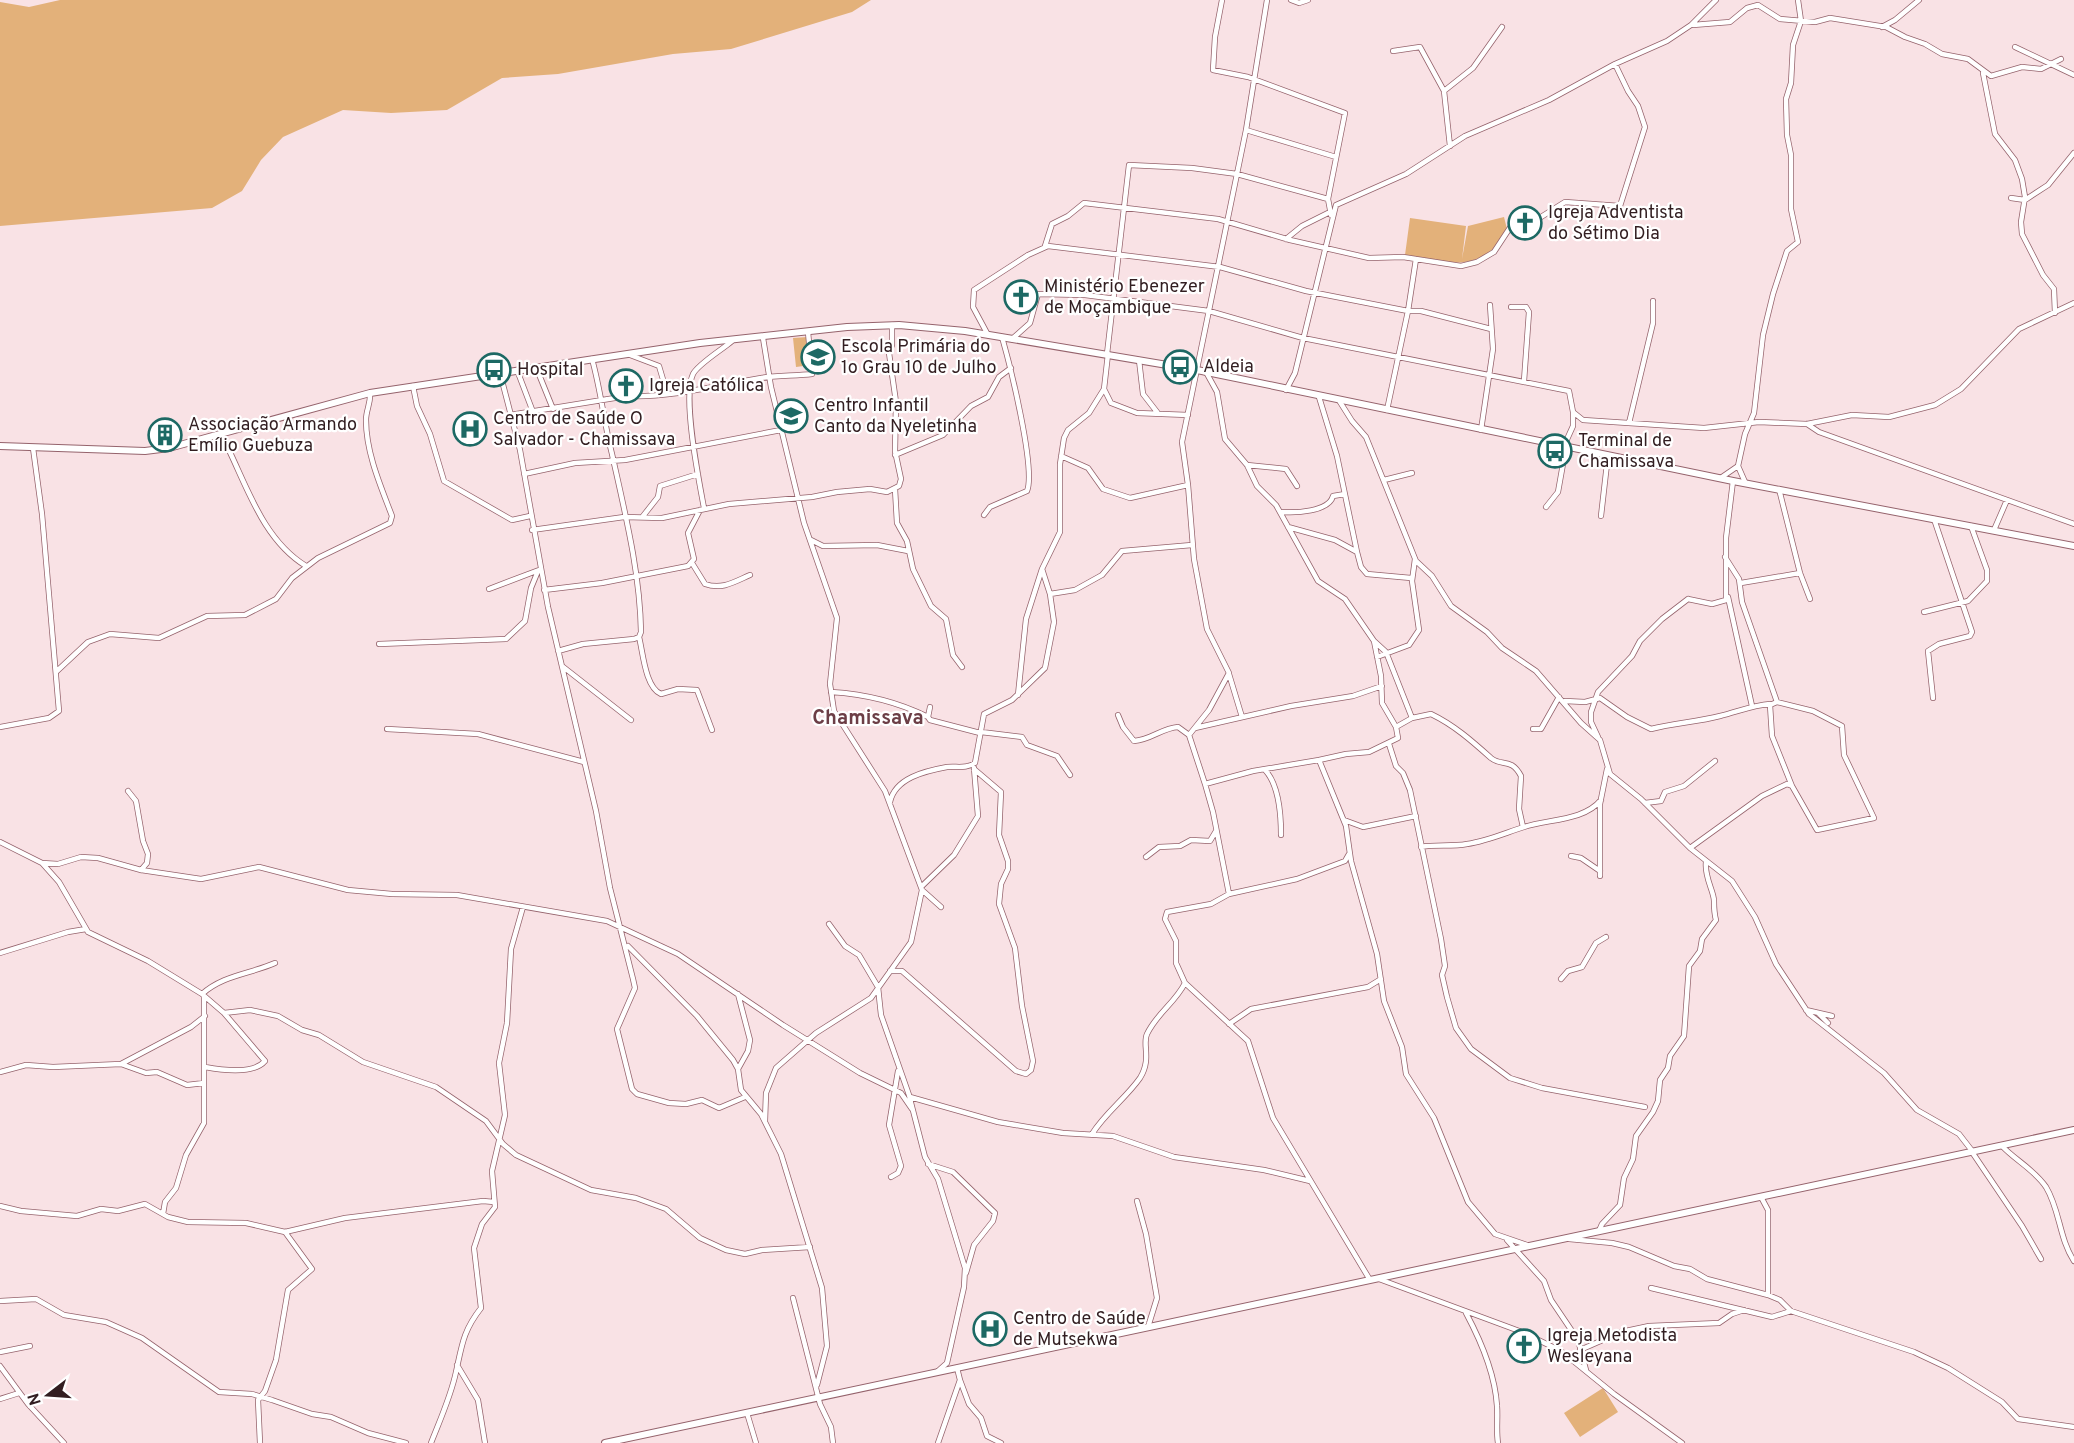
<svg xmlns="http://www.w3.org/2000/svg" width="2074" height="1443" font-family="Overpass,sans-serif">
  <rect width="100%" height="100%" fill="#f9e2e5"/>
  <path fill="#e3b17a" d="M60,0H871L852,12L731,49L673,54L558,74L502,78L447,110L391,113L343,110L283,137L261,160L242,191L212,208L0,226V2L29,7Z
    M1504,217L1508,233C1475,275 1451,262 1405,255L1410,218L1466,226L1462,259L1468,226Z
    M808,337L811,365L796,367L793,338Z
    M1603,1388L1618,1412L1580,1437L1564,1413Z"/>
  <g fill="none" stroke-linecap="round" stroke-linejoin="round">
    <defs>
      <path id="minor" d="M1222,0L1215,37L1213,70L1248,77L1345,113L1328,199L1331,215
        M1291,0L1299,3L1308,0
        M1693,25L1730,22L1747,8L1758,5L1780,19L1815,22L1830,18L1886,27L1905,37L1925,44L1942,54L1968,59L1991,76L2022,67L2041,69L2061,59
        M1882,27L1895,20L1919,0
        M2015,47L2074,75
        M1393,51L1420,47L1444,91
        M1983,73L1995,134L2015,160L2022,179L2025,197L2021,222L2022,234L2043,275L2054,289L2055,313
        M1246,130L1267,0
        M1450,146L1444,91L1473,68L1502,27
        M1336,157L1246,130L1182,442L1188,485L1194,559L1207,629L1229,673L1209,710L1189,735L1205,784L1253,771L1319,760L1346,826L1351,861L1377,954L1384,1001L1402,1047L1406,1074L1434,1118L1468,1202L1495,1234L1527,1245
        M2011,198L2025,200L2048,185L2074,153
        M1286,239L1302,226L1330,212
        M1045,246L1052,224L1068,216L1084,203L1218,219L1290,240L1369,258L1403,257L1461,266L1477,262L1494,252L1517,217H1541L1565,202L1620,206L1645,127L1638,106L1628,91L1615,64
        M1416,259L1408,311H1421L1491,329
        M1511,307H1526L1529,312L1524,381
        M988,335L973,307L974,290L1028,255L1048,246L1220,267L1306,291L1408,311L1387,410
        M763,338L771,387L804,523L837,618L830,684L834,711L885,791L922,890L911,942L871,998L816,1033L776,1068L766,1093L765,1121
        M1012,339L1030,323L1038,294L1085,295L1209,311L1303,338L1569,391L1573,412L1583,420L1704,428L1759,422L1807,424L1852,415L1889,417L1935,405L1961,389L2019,329L2074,303
        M1107,354L1129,165L1192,168L1237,174L1328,199
        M630,355L659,366L667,393
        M1139,360L1143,394L1157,412
        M536,367L553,409
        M517,370L533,412
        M1206,372L1217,392L1225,439L1247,465L1257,486L1276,505L1318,581L1345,599L1374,641L1381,676L1382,703L1396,727L1398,738L1369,752L1346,754L1319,760
        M500,373L520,450L548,607L596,811L610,888L633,979L635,988L617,1029L632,1089L637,1094L669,1103L686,1104L702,1100L719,1108L745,1097
        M413,386L417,406L430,434L444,481L512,520L530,516
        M1104,389L1111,403L1137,413L1188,415
        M1286,390L1295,373L1336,205L1406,174L1465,136L1549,100L1615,64L1667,41L1691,25L1716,0
        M1319,397L1337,456L1357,552
        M1340,402L1352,421L1366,437L1416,561L1432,576L1451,606L1487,632L1502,648L1536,671L1581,723L1600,740L1610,774L1641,799L1690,848L1732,881L1755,917L1776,964L1809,1014L1884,1073L1917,1110L1959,1134L1973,1152
        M510,415L627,396C672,398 717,385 761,378C777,375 795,376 812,374L808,332
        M1629,423L1653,323V301
        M1807,424L1819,432L2074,524
        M1481,430L1493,349L1490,305
        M221,434C245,479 260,538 306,566
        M1564,446L1573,426V412
        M895,455L943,435L971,406L988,397L999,377L1011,368
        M1061,456L1088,468L1103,489L1130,498L1188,485
        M1247,465L1286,469L1297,486
        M524,474L575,463L625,460L781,430
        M1722,477L1738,466
        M1384,480L1412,473
        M1745,482L1738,466L1745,434L1754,413L1763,335L1773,294L1787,251L1798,242L1791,209V155L1787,135L1786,99L1791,83L1793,45L1801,21L1798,0
        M895,489L897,523L907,541L913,569L931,606L946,619L953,655L962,667
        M1779,489L1800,573L1810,599
        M1546,507L1558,492L1566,447
        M704,508C699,481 682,397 693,374C698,364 723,349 732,341
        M1281,512C1295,513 1329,512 1333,496L1345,494
        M984,515L990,507L1027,491C1036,469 1010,365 1002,337
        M643,516L658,497L660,486L698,474
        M1601,516L1608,455
        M1288,527L1335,540L1357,552L1361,567L1367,574L1411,578
        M532,530L624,517L662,518L729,504L812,497L837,492L870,489L887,492L899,486L901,479L895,451L896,402L889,353L892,345V325
        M1994,530L2007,500
        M811,540L823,546L877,545L908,551
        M1725,557L1739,579L1742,602L1777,702
        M692,563L705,584C722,590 734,582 750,575
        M1741,583L1800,573
        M489,589L539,570
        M544,590L602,583L688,566L694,559L688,533L700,510
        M1050,594L1075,590L1102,575L1122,551L1192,545
        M1728,597L1752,706
        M1688,599L1712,604L1726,600V538L1733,481
        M1924,612L1968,601L1987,581V570L1971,526
        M639,637C643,652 645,687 661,694L678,689L697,690L712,730
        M1374,641L1386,652L1412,718
        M379,644L506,639L525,621L531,588L538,571
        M558,651L583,644L634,639L639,637L641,632C640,572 625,513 612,454C604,423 601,391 592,359
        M1377,657L1409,645L1419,630L1412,581L1415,559
        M562,666L631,720
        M57,671L88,642L110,634L159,638L207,616L245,615L276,599L292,578L318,558L390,523L392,516C381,487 366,453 366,420C366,410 371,403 370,393
        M1229,674L1242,717
        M831,692C864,694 898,702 928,717
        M1018,695L1026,619L1042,569
        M1933,698L1928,651L1939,644L1970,636L1972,632L1934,519
        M1565,701L1585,702L1600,698L1627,717L1651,729C1674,723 1697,722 1720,716C1737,712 1753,705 1770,704
        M930,707L928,717L930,720L980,733
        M1118,715L1123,727L1134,741C1151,740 1162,728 1178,727L1189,735
        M0,727L49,718L59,711L42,514L33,448
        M1396,727L1412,718L1431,714C1454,725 1472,741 1491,758C1502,767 1511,757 1521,776L1519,809L1523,827
        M1195,728L1291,706L1353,696L1382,686
        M387,729L478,734L584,762
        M1533,729H1541L1559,697
        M981,732L1022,737L1027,745L1057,756L1070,775
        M1598,737L1591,722V712L1598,692L1632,656L1640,641L1662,619L1688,599
        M1389,744L1396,766L1403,773L1410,790L1441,939L1445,966L1442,975L1447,997L1456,1028L1471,1049L1510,1078L1542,1088L1645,1107
        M1265,770C1279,785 1281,815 1281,835
        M1205,784L1213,812L1229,894L1211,904L1167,912L1165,919L1176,941V963L1185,983L1248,1041L1273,1118L1370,1280
        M128,791L136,801L143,841L148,854L147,863L141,870
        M890,802C895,778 925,771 947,767C957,766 966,769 975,763L984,714L1012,700L1045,668L1054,622L1050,594L1042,569L1060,532V464L1064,438L1068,430L1089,413L1104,389L1108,354
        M1645,803L1661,801L1665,792L1684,786L1715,761
        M1344,820L1363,827L1416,816
        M0,842L42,863L59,882L88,932L148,961L202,994L224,1013L265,1061C253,1075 221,1070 205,1067
        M1421,847C1436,844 1451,847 1467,844C1487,841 1505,833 1524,827C1548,819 1584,821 1601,800
        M1690,848L1762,796L1787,784L1792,786L1817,830L1874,818L1844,755L1842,726L1813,711L1777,702L1770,705L1772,736L1792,786
        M1571,856L1581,858L1600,871
        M1146,857L1159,847L1180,846L1191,840L1210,841L1216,831
        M42,863L58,864L81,857L98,858L141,870L201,879L259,867L348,890L392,894L457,895L607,921L678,954L783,1025L860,1073L901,1093L912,1109
        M1600,876V804L1607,769
        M921,887L954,855L978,816L974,768
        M922,890L941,907
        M1229,894L1297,879L1345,861L1349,854
        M829,924L845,946L859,955L878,987L881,1015L909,1095L925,1157L938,1179L965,1268L964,1287L947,1363L938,1371
        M628,946L697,1016L733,1060L738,1069L741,1090L761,1114L781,1154L822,1288L827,1346L817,1385
        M0,953L68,932L86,929
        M890,971H902L1016,1071L1026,1074L1031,1070L1033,1061L1022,1006L1015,948L999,904L1001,884L1008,869V861L999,835L1001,792L974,769
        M1561,979L1568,971L1582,967L1596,943L1606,937
        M202,994C223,975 250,974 275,963
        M738,994L750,1040L748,1051L738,1069
        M1806,1010L1832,1016
        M224,1013L250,1010L278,1016L302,1030L319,1035L363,1062L436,1087L486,1121L503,1144L516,1155L591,1190L636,1198L666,1209L700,1238L726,1250L745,1254L762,1250L810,1247
        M1819,1014L1828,1023
        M1229,1024L1251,1009L1368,987L1381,979
        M121,1064L191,1027L205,1016
        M0,1072L26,1065L53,1067L121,1064L146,1073L157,1072L187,1085L204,1083
        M910,1097L998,1122L1063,1133L1113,1136L1174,1157L1264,1170L1310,1181
        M1092,1134C1105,1113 1126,1098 1140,1078C1152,1059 1142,1044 1147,1034C1157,1013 1175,1003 1185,983
        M2002,1146C2015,1160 2035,1170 2046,1187C2060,1210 2059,1238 2074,1261
        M1972,1152L2022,1226L2041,1259
        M928,1164L953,1172L995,1213L993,1221L974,1245L966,1273
        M891,1177L898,1173L901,1166L889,1125L898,1071
        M1761,1197L1768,1210V1295
        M1137,1201L1146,1234L1157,1298L1148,1327
        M0,1206L21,1211L77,1216L101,1209L118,1211L145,1204L168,1217L188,1222L246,1223L285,1232L345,1218L483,1201L494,1202
        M163,1214L165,1202L176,1188L186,1155L204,1123V996
        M1599,1231L1602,1224L1620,1205L1624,1178L1633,1159L1636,1136L1653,1112L1658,1101L1660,1080L1668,1068L1670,1056L1684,1036L1689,966L1700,951L1702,939L1716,920C1714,913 1714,908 1714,901C1714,891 1704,877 1706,862
        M1569,1239L1612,1243L1629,1247L1674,1266L1690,1269L1707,1279L1768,1295L1780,1300L1791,1311L1914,1352L1948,1368L2002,1402L2018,1419L2074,1427
        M1507,1240L1544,1281L1551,1300L1578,1340L1586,1370
        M1379,1279L1522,1332L1561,1351L1614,1394L1682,1443
        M1651,1288L1772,1317L1791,1311
        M793,1298L820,1404L831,1427L833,1443
        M0,1301L36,1299L64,1315L106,1322L142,1338L219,1392L252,1394L272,1400L312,1414L331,1417L368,1433L406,1443
        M1466,1313C1481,1341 1495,1373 1497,1406C1498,1418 1496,1430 1498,1443
        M1580,1350L1621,1332L1649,1326L1719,1323L1732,1314L1744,1310
        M0,1352L30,1346
        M457,1365L478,1400L485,1443
        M0,1366L28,1404L64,1443
        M960,1380L969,1404L981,1418L987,1436L1001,1443
        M0,1399L19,1393
        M747,1413L756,1443
        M260,1443L258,1400L265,1391L276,1360L288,1290L312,1269L285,1232
        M431,1443C440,1420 451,1396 456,1372C462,1345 463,1331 481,1308L474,1248L482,1224L495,1207L492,1171L505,1115L499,1063L507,1023L511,949L523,907
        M938,1443L960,1380L957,1368"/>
      <path id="tertiary" d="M0,446L145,451L169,448L370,393L700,343L847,327L899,325L965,331L1197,370L1733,481L2074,546
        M605,1443L2074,1130"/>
    </defs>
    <use href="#minor" stroke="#95636c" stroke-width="6"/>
    <use href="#tertiary" stroke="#95636c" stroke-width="8"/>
    <use href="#minor" stroke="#fff" stroke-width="4.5"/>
    <use href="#tertiary" stroke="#fff" stroke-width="6"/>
  </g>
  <defs>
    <symbol id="church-ring" viewBox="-11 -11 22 22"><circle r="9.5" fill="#fff" stroke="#1d6964" stroke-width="1.5"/><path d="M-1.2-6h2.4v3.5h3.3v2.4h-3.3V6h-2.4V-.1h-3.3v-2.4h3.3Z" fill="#1d6964"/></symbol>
    <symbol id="school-ring" viewBox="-11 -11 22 22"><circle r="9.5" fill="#fff" stroke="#1d6964" stroke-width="1.5"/><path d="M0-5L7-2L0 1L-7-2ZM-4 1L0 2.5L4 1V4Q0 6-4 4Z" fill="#1d6964"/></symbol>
    <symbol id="bus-ring" viewBox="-11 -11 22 22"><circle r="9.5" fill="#fff" stroke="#1d6964" stroke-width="1.5"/><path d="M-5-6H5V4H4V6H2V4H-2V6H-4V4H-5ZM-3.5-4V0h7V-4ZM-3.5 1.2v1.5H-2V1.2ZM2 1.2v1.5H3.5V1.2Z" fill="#1d6964"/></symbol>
    <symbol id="hospital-ring" viewBox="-11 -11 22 22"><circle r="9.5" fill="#fff" stroke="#1d6964" stroke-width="1.5"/><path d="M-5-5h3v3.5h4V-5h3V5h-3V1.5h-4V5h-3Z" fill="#1d6964"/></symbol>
    <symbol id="building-ring" viewBox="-11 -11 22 22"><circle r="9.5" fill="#fff" stroke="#1d6964" stroke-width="1.5"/><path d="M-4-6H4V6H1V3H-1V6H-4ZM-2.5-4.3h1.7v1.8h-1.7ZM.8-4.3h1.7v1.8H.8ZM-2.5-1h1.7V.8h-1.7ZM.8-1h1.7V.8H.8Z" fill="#1d6964"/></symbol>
  </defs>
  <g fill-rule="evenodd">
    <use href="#church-ring" x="1506" y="204" width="38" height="38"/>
    <use href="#church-ring" x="1002" y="278" width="38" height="38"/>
    <use href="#school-ring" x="799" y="338" width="38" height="38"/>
    <use href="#bus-ring" x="1161" y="348" width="38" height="38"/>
    <use href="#bus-ring" x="475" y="351" width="38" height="38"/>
    <use href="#church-ring" x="607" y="367" width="38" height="38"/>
    <use href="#school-ring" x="772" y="397" width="38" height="38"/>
    <use href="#hospital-ring" x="451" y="410" width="38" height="38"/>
    <use href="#building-ring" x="146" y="416" width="38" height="38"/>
    <use href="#bus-ring" x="1536" y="432" width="38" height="38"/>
    <use href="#hospital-ring" x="971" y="1310" width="38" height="38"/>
    <use href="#church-ring" x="1505" y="1327" width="38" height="38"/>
  </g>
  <g text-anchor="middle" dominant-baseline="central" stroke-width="4.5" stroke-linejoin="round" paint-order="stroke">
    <g font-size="18" fill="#321e21" stroke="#fff" text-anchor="start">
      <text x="1548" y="213">Igreja Adventista<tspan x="1548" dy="21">do Sétimo Dia</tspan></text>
      <text x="1044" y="287">Ministério Ebenezer<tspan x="1044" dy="21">de Moçambique</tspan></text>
      <text x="841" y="347">Escola Primária do<tspan x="841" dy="21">1o Grau 10 de Julho</tspan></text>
      <text x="1203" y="367">Aldeia</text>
      <text x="517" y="370">Hospital</text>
      <text x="649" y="386">Igreja Católica</text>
      <text x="814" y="406">Centro Infantil<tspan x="814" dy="21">Canto da Nyeletinha</tspan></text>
      <text x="493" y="419">Centro de Saúde O<tspan x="493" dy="21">Salvador - Chamissava</tspan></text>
      <text x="188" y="425">Associação Armando<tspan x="188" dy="21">Emílio Guebuza</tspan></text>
      <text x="1578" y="441">Terminal de<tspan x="1578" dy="21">Chamissava</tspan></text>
      <text x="1013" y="1319">Centro de Saúde<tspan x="1013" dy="21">de Mutsekwa</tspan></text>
      <text x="1547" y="1336">Igreja Metodista<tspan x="1547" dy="21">Wesleyana</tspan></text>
    </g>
    <g font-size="20" font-weight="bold" fill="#6c3e46" stroke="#fff">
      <text x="868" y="719">Chamissava</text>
    </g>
  </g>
  <g transform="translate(48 1395) rotate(253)" stroke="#ffffff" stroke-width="4.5" paint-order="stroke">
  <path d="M0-4.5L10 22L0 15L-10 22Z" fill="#321e21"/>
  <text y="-9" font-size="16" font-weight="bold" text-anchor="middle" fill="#321e21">N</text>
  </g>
</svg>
